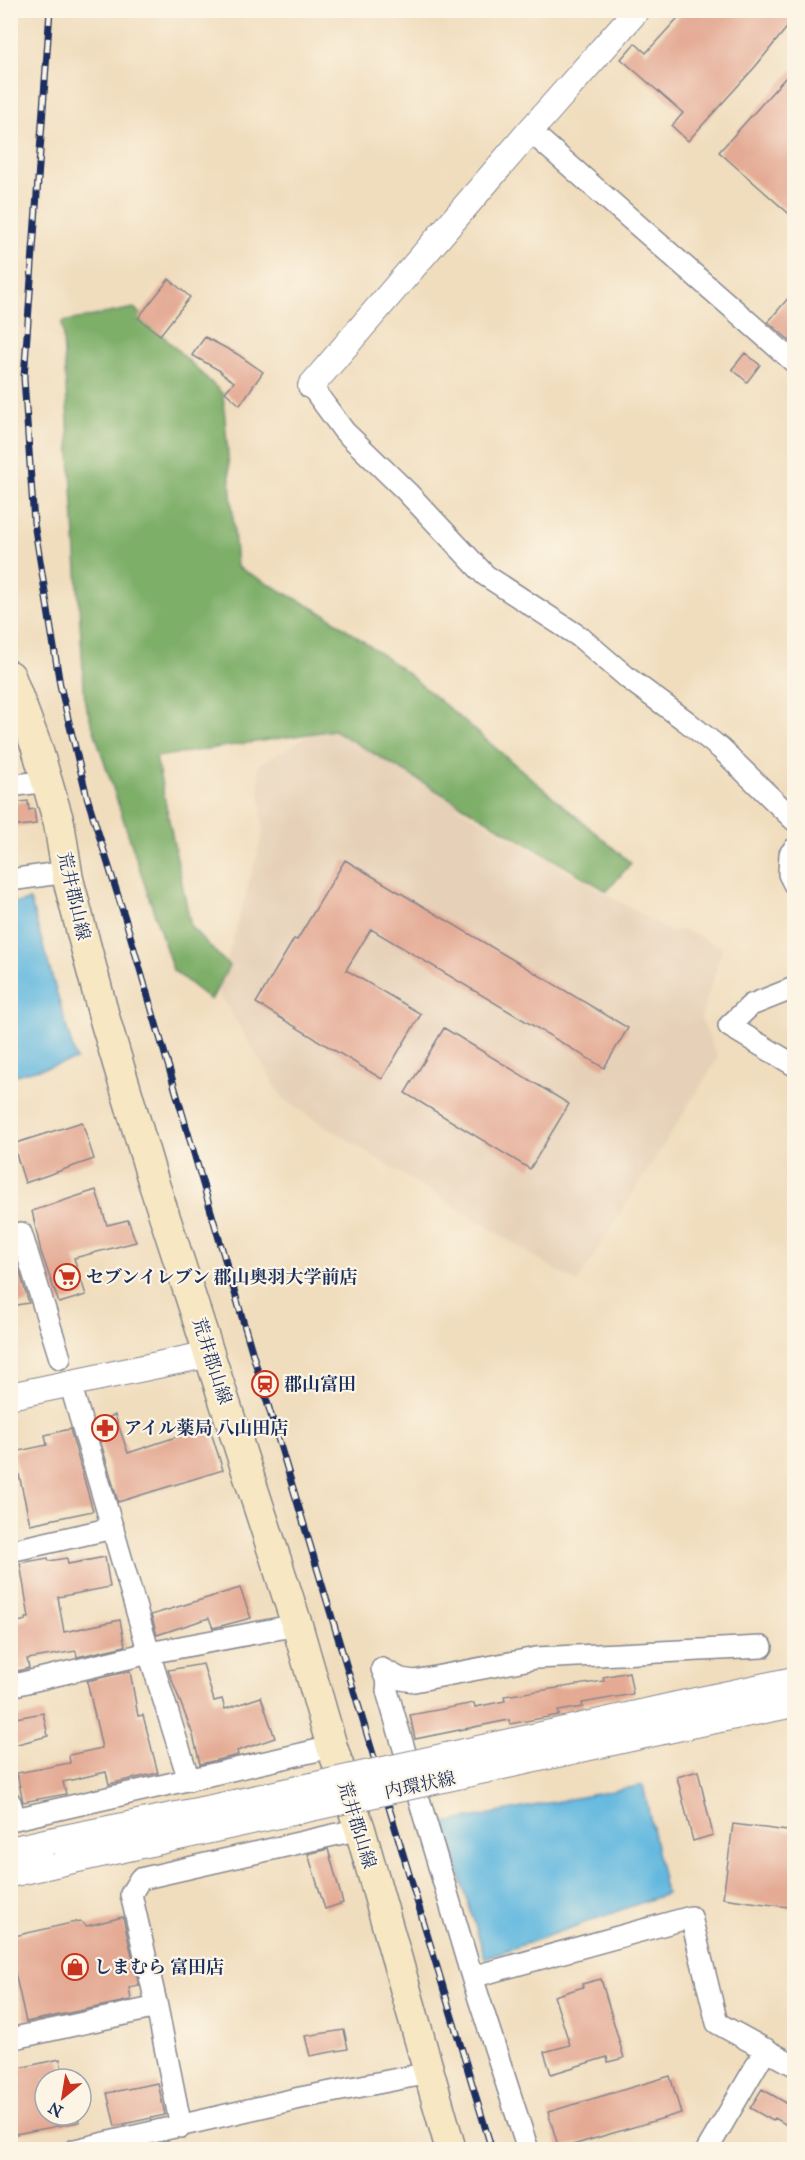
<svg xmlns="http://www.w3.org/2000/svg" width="805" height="2160" font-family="'IM FELL Great Primer','Noto Serif JP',serif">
  <rect width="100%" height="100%" fill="#fcf5e5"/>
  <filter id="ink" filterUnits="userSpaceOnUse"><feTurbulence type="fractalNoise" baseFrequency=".0167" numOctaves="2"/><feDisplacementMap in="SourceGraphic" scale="12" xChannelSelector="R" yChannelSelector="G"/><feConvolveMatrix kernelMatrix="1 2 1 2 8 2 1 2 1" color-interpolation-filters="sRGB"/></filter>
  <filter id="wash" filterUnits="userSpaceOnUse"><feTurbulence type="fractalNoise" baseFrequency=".008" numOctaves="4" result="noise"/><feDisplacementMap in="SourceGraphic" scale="24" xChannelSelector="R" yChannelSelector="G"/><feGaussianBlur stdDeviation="1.35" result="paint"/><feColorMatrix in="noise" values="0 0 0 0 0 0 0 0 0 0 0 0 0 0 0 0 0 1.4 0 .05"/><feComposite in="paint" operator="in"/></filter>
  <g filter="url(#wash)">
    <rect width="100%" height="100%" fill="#f0ddbd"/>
    <path fill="#e6d0b7" d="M334,721L462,797L457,807L670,931L685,930L723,947L701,1018L718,1058L577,1283L284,1100L218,991L263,834L258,765Z"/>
    <path fill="#7eaf69" stroke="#4c6f64" stroke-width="1.5" d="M134,308L223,394L237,567L328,616L406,672L631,863L607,891L334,730L156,757L191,927L229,966L211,1000L173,970L85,703L62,322Z"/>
    <path fill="#62b8df" stroke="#3e749e" stroke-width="1.5" d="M30,900L76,1060L11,1076V904Z
      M643,1785L666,1894L485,1958L444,1823Z"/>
    <g id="blocks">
      <path fill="#e4aa94" d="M685,10H785L794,19L755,67L688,141L672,126L683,113L621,59L635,43L646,53Z
        M795,67V219L719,152Z
        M169,279L190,297L160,335L138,318Z
        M795,290V345L768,322Z
        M205,337L237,354L263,372L240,405L225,392L234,382L221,373L222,372L192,355Z
        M745,353L760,365L747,382L732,369Z
        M28,801L29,810L34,809L36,824L10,827V803Z
        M345,860L628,1028L604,1068L371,929L346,970L421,1014L382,1079L256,1003L294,939L297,940Z
        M444,1028L569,1104L530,1169L405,1093Z
        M82,1122L94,1159L25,1183L13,1144Z
        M96,1190L107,1225L128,1220L136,1242L74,1258L86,1295L59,1303L41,1252L32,1211Z
        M16,1260L29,1303L10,1306V1262Z
        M115,1415L128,1453L209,1426L223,1470L118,1502L95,1422Z
        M70,1429L93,1511L30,1524L14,1452L47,1445L45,1435Z
        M105,1557L110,1587L58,1597L64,1632L120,1620L125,1646L77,1657L76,1651L27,1659L29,1668L10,1673V1624L26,1620V1618H29L20,1563L48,1558L49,1561L67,1558L68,1564Z
        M240,1588L251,1618L213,1628L209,1618L157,1635L151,1615Z
        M203,1664L214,1701L222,1699L225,1709L261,1697L275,1738L237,1751L238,1755L200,1764L193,1735L168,1670Z
        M130,1671L138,1716L143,1715L158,1773L109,1784L106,1772L63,1782L66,1794L23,1802L17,1773L70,1763L69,1755L102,1748L87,1681Z
        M629,1672L633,1694L582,1703L583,1707L558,1711L559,1715L510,1724L509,1720L415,1739L410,1715L474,1703L475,1707L505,1701L504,1696L604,1681L603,1677Z
        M43,1713L48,1736L10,1746V1719Z
        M698,1771L713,1835L693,1841L677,1777Z
        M733,1824L795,1832V1908L723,1898Z
        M328,1849L343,1903L325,1909L308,1854Z
        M123,1917L139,1985L129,1987L131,2000L26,2022L10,1950V1937L80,1921L87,1926Z
        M601,1979L624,2058L608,2062L607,2057L551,2074L544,2052L570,2045L554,1996L583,1987L582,1984Z
        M344,2030L348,2049L310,2056L305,2036Z
        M60,2059L63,2079H45V2115H78L79,2122L10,2135V2070Z
        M670,2076L681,2113L559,2149L548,2112Z
        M158,2083L165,2115L115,2126L107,2093Z
        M762,2089L795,2108V2130L775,2118L773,2121L750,2108Z"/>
    </g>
  </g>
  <g filter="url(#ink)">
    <use href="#blocks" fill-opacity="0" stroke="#86868e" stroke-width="1.5"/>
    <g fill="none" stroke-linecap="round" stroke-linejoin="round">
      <defs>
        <path id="minor" d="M530,131L794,362
          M311,386L344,431L407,492L485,575L580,637L629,679L686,721L721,749L794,820
          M10,786L47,781
          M794,849L790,854L789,874L794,884
          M10,880L67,872
          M794,988L751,1005L729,1026L794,1065
          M10,1235L21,1233L60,1358
          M70,1383L149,1653L189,1780
          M10,1551L113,1528
          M382,1669L401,1679L414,1681L536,1658L762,1647
          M382,1669L388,1683L387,1691L399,1732L472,1977
          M10,1686L149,1653L297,1625
          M10,1802L15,1819L332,1747
          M10,2039L157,2007
          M181,2127L157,2007L131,1894L140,1879L360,1829
          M75,2150L300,2098L429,2073
          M528,2150L472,1977L691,1917L717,2023L794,2065
          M707,2150L766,2049"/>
        <path id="tertiary" d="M311,386L530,131L637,10
          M10,1396L210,1354
          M677,1705L794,1680
          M686,1726L794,1704
          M10,1850L50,1841
          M10,1874L64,1862"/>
        <path id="secondary" d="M10,676L37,748L59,823L68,879L105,1020L154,1184L297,1625L332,1747L360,1829L451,2150"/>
      </defs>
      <use href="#minor" stroke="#86868e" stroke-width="24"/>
      <use href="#tertiary" stroke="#86868e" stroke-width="28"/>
      <use href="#secondary" stroke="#86868e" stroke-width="33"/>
      <use href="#minor" stroke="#fff" stroke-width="21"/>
      <use href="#tertiary" stroke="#fff" stroke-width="26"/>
      <use href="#secondary" stroke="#f7e8c3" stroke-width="30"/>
      <defs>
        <path id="rail" d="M50,10L24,378L34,523L60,685L87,797L125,918L256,1365L492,2150"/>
      </defs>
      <use href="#rail" stroke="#1b2f5e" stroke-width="7"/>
      <use href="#rail" stroke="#fcf5e5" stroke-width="4.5" stroke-dasharray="14" stroke-linecap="butt"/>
      <defs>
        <path id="tertiary-bridge" d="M50,1841L221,1806L677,1705
          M64,1862L686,1726"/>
      </defs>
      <use href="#tertiary-bridge" stroke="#86868e" stroke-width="28" stroke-linecap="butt"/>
      <use href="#tertiary-bridge" stroke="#fff" stroke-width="26"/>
    </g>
  </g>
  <defs>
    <symbol id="supermarket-ring" viewBox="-11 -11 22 22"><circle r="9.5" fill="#fcf5e5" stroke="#c8321e" stroke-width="1.5"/><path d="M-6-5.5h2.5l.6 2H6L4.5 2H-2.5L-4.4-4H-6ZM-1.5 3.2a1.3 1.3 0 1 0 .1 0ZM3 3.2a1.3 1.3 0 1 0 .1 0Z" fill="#c8321e"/></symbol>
    <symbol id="station-ring" viewBox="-11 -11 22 22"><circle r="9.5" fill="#fcf5e5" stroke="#c8321e" stroke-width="1.5"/><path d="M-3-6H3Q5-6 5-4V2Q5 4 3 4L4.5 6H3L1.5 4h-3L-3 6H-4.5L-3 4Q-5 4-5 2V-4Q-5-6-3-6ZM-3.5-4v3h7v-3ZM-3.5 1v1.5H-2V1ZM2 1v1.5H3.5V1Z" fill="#c8321e"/></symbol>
    <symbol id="pharmacy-ring" viewBox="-11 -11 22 22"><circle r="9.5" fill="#fcf5e5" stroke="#c8321e" stroke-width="1.5"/><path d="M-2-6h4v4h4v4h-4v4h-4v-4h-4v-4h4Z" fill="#c8321e"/></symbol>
    <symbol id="shop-ring" viewBox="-11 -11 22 22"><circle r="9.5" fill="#fcf5e5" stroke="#c8321e" stroke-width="1.5"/><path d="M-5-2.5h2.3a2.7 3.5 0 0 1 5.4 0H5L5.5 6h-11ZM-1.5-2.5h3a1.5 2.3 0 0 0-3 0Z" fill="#c8321e"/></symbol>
  </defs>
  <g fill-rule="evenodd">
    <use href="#supermarket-ring" x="52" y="1262" width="30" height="30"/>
    <use href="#station-ring" x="250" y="1369" width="30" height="30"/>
    <use href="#pharmacy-ring" x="90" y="1413" width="30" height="30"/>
    <use href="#shop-ring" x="60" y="1952" width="30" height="30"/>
  </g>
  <g text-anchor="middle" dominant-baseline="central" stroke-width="4.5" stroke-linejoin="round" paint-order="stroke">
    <g font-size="18" fill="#1b2f5e" stroke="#fcf5e5">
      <text transform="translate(74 896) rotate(77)">荒井郡山線</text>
      <text transform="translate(212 1361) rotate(72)">荒井郡山線</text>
      <text transform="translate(420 1785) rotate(-12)">内環状線</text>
      <text transform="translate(357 1825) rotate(73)">荒井郡山線</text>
    </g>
    <g font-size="18" font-weight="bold" fill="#1b2f5e" stroke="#fcf5e5" text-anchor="start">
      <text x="86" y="1277">セブンイレブン 郡山奥羽大学前店</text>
      <text x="284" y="1384">郡山富田</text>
      <text x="124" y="1428">アイル薬局 八山田店</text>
      <text x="94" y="1967">しまむら 富田店</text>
    </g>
  </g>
  <rect width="805" height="2160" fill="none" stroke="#fcf5e5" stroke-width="36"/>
  <g transform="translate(63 2097) rotate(210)"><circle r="28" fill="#fcf5e5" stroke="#a2a6af" stroke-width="1.5"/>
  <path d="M0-4.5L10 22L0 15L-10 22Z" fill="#c8321e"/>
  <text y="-9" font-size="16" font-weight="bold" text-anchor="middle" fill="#1b2f5e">N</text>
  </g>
</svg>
